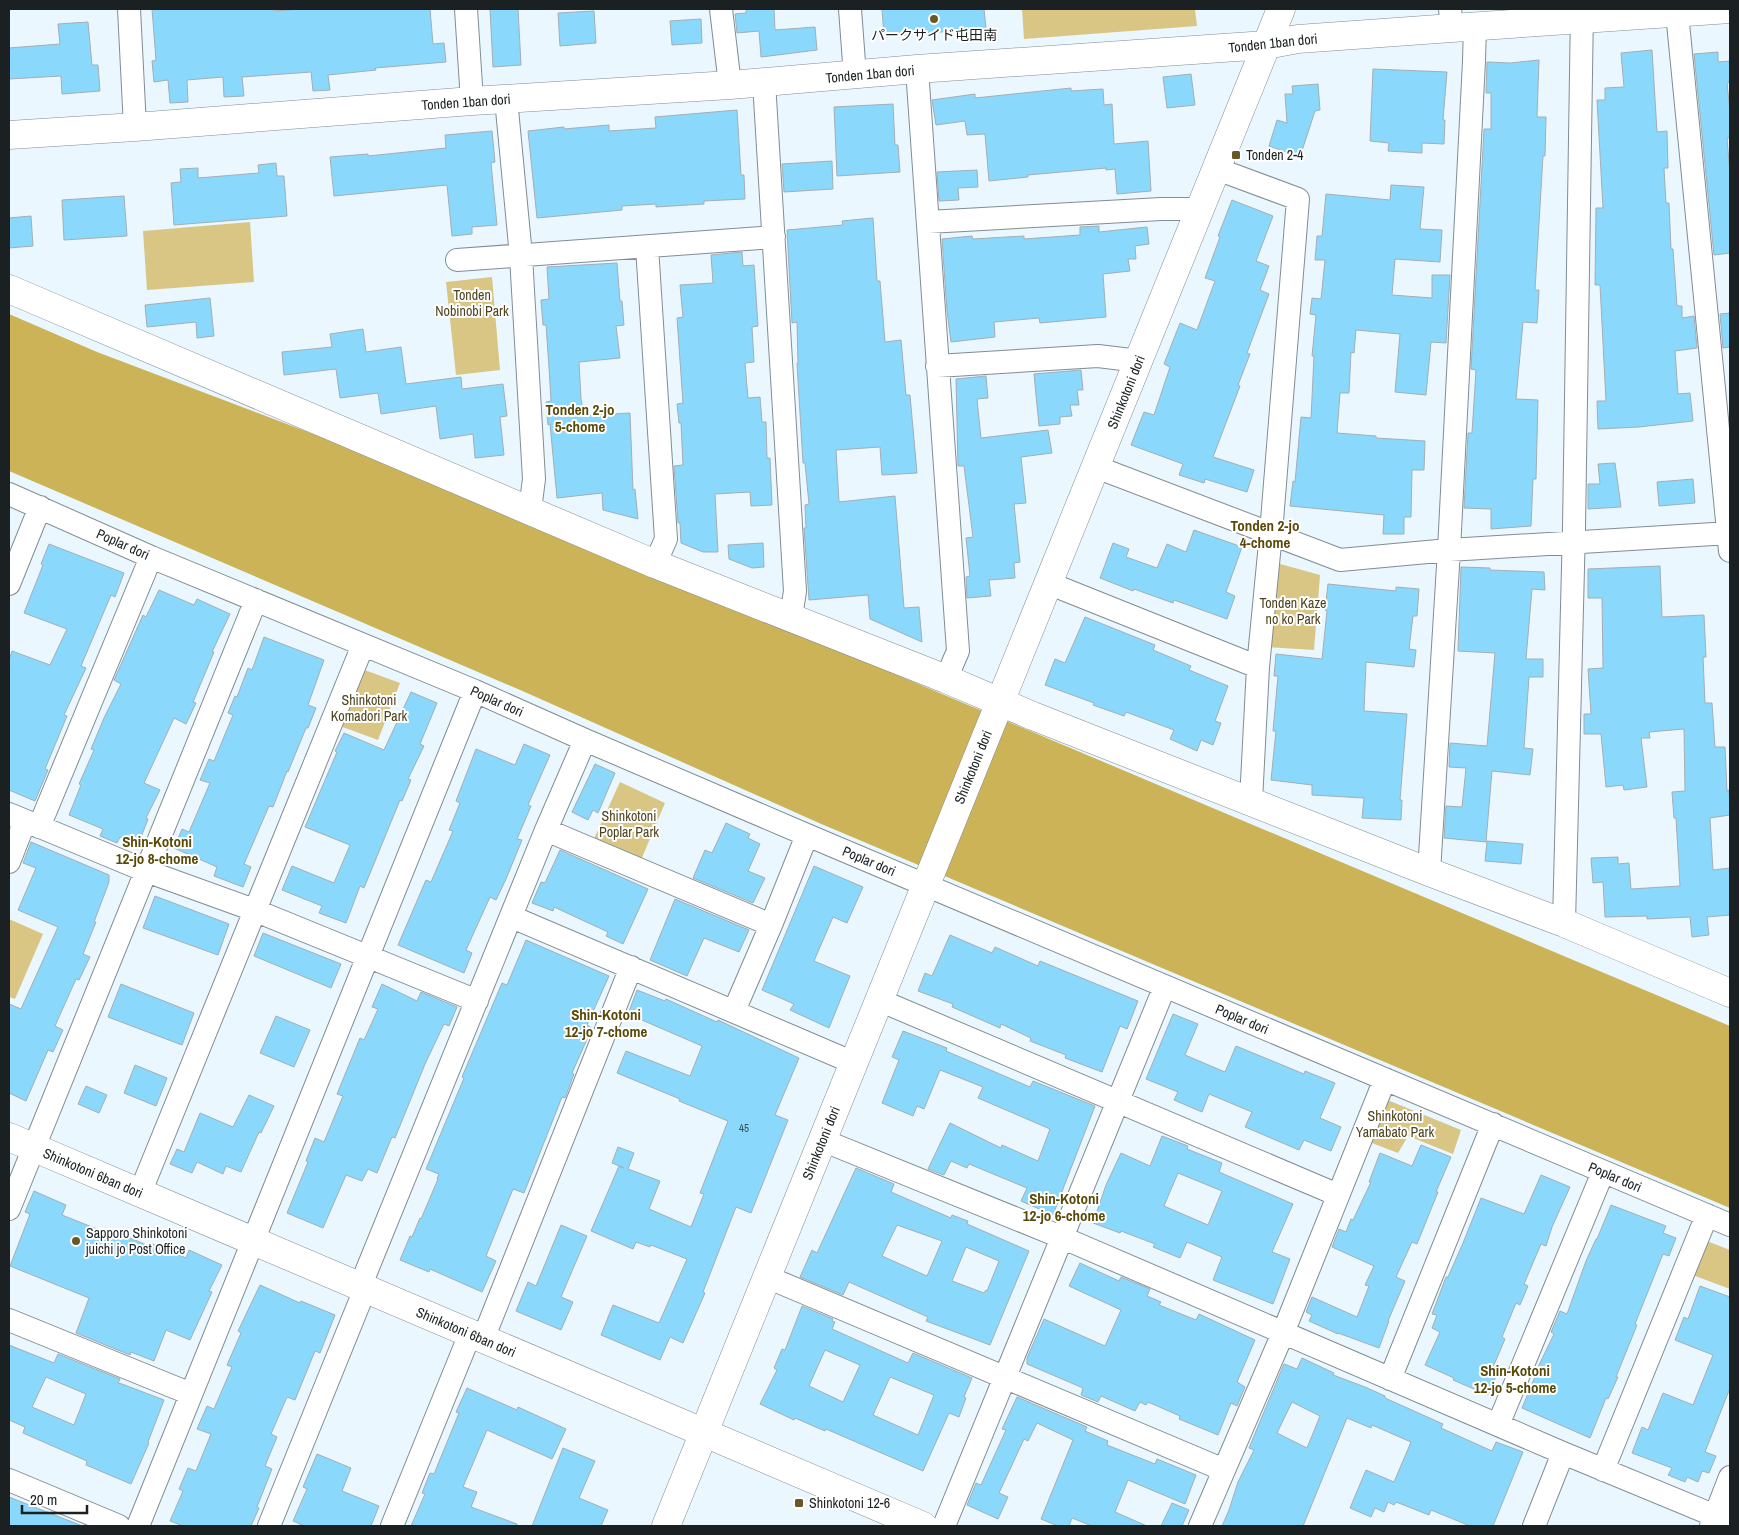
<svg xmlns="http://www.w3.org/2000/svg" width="1739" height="1535" font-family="'Archivo Narrow','Noto Sans JP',sans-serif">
  <rect width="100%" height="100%" fill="#eaf7fe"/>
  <path fill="#d9c685" d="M1022,9H1195L1197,26L1024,39Z
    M250,222L254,282L147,290L143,231Z
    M492,277L500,370L456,375L446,282Z
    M1273,562L1320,575L1314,650L1266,647Z
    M362,669L400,683L378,740L340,726Z
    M620,782L665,803L641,860L593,841Z
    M9,919L43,934L15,999L9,997Z
    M1385,1099L1461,1130L1453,1154L1408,1136L1398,1153L1369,1142Z
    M1704,1240L1730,1250V1289L1690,1274Z"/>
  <path fill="#cdb357" d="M9,314L97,352L437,481L1730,1026V1208L819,823L527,693L9,471Z"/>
  <path fill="#8ad8fc" stroke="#a2afb5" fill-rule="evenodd" d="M152,9H274V11L301,9H430L433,44L444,43L446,62L375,68L376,70L328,75L330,90L313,91L311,72L242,77L244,96L224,97L223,77L187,80L188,102L170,103L168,80L154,82L152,61L156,60Z
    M490,9H518L521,65L493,67Z
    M746,9H774L775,30L815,27L817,50L761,57L759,31L737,33L735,14L746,13Z
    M882,9H984L986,28L884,37Z
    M594,11L596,43L560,46L558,13Z
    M701,19L702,43L672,45L670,21Z
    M88,22L92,65H98L100,91L62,94L61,76L9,79V48L60,44L58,24Z
    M1652,50L1657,132L1667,131L1668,168H1664L1666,203H1669L1671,249H1673L1677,306H1682V318L1694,316L1697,348L1675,351L1678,394L1690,393L1693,421L1639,427L1598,429L1597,401H1606L1600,285H1595L1596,208H1603L1597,100H1605V88L1624,87L1621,53Z
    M1718,52V62L1730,61V82L1727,83L1730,111V138H1727L1730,174V253L1714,255L1694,54Z
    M1539,60L1537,117H1546L1545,156H1543L1535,290H1539L1537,323L1523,322L1516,399L1538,400L1536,479H1533L1531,526L1491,529V509L1464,508L1468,433H1472L1476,370L1471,369L1484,129H1491V93H1486L1487,62L1510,63Z
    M1373,69L1447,72L1443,120H1445L1444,144L1422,143V153L1388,151L1389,143L1370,141Z
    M1191,74L1195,105L1167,108L1163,77Z
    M1318,84L1320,110L1315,111L1300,157L1269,146L1277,120L1287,123L1285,94H1293L1292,86Z
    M1071,88V91L1103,89L1104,105L1112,104L1114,144L1148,141L1151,191L1117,194L1115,169L1106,170V168L1028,175V177L989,181L985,134L967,135L965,121L936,125L932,100L975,94V98Z
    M893,104L895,145H898L900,172L837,176L834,107Z
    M737,110L741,175H744L745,199L704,201V204L656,207V204L622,206V210L537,218L528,131L564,127V129L609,125V131L656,128L655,117Z
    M492,131L495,162L491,163L497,225L472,227V234L452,236L447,185L334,196L330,157L368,154V156L446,148L445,135Z
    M832,161L833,189L784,192L782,164Z
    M276,163L277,176H284L287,216L174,225L171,183L181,182L180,169L198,168V178L259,173L258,165Z
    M977,170L978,187L958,188L959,200L939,201L937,172Z
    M1391,185L1424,187L1420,229L1442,230L1440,262L1395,259L1392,295L1432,298V275H1450L1446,343L1431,342L1426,395L1395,392L1400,334L1356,330L1354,353L1351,352L1349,393H1340L1337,433L1376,436V438L1425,441L1424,470H1412L1411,517H1404V534H1383L1384,515L1290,506L1293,481L1295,482L1301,417L1311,418L1314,356H1312L1316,315L1310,314L1312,298L1321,299L1325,260H1315L1317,236H1322L1326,194L1390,200Z
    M124,196L127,236L64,240L62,200Z
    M1232,200L1273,216L1256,261L1269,266L1260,290L1269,294L1247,353L1250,354L1238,385L1240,386L1213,457L1254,470L1247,492L1205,479L1204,483L1179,475L1183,464L1131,445L1144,412L1154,415L1170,367L1164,364L1180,323L1197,330L1215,281L1205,278L1220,237L1218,236Z
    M31,216L33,246L9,248V218Z
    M873,218L877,281H880L885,342L901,340L906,395H910L917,473L882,475L880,447L836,450L839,502L895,496L904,608L919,607L922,642L870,619L868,595L809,600L804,528H806L805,505L809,504L805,463H803L797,363H798L797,322L792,323L787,230L843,225L842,221Z
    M1099,226V232L1147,227L1149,244L1135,246L1136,259H1128L1130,271L1103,274L1106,317L1040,323L1039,318L994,322L995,337L951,342L947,311L942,239L972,236L973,239L1024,236V239L1080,235V227Z
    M742,252L743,266L754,265L758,326L752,327L754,362L745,363L748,398L760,397L762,422H766L767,458H770L772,505L751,506L750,492L715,494L718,552H703L681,543L680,523H678L674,466L683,465L681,423H679L677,404L683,403L677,318L683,317L680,285L713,283L711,255Z
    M617,263L620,301H622L624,325L616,326L620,358L579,362L581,399L584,416L630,413L633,490L635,489L638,519L603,510L602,493L557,498L550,424L548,425L546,402L551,401L549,367L546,325H543L541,300L549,299L547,267Z
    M210,298L214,336L197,338L196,322L147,327L145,305Z
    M1730,313V347L1723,348L1720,314Z
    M363,329L366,352L401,347L406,384L461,377L462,389L503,384L507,416L500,417L504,455L475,458L473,434L440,439L436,406L381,414L378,393L340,398L336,369L284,375L282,352L332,347L330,334Z
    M1081,370L1083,390H1077L1079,405H1070L1072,416L1060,417V424L1039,426L1034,374Z
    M986,376L988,398L977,399L981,438L1048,430L1052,453L1021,457L1026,503L1014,504L1020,562L1014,563L1015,578L989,580L991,596L967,598L966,577L970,576L966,538L973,537L964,466H958L956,379Z
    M1615,463L1621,507L1588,509V484H1600L1598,464Z
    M1693,479L1695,503L1659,506L1657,482Z
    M1194,530L1242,547L1226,592L1235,596L1227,619L1174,600L1173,603L1134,589L1133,591L1100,578L1113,543L1129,549L1126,557L1157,568L1167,544L1186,552Z
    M763,543L764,567L752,568L729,559L728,545Z
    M49,544L124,573L115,597L111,595L81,666L86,668L64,715L67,716L45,769L48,770L35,801L9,790V660L12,651L50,665L67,629L24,613L43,565L41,564Z
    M1660,566L1662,617L1704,615L1706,657H1703L1705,703H1712L1715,747H1725L1727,791L1729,790L1730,802V815L1710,818L1713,870L1730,868V915L1707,917L1709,935L1692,937L1690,917L1647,919V916L1605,917L1603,882L1593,883L1591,858L1618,857V864L1629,863L1631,889L1680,886L1676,818H1674L1672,792L1685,791L1684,729L1649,732L1650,738H1641L1647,787L1624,790L1623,785L1606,787L1601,734H1584V714H1591L1588,669L1603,668L1602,598H1588V569Z
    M1461,567L1490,568V570L1544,572L1545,590L1532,589L1526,659H1543V677H1529L1524,748L1533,749L1530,775L1492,771L1486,842L1444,838L1446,806L1462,807L1466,768L1449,767L1450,743L1487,746L1495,653L1458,651Z
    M1328,584L1396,591V587L1419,589L1417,616H1413L1409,649L1416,650L1414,667L1366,662L1364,711L1407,714L1400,800H1402L1401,820L1362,818L1364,798L1312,795V785L1271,780L1276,731H1273L1278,676H1274L1276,654L1322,659L1327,611L1325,610Z
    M159,590L194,605L197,599L230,614L212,652H214L193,702L196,703L186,724L174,718L144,783L160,790L146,818L148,819L138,845L120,837L117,843L100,836L103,829L69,815L81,785L79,784L94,750L91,749L104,718L121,684L114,680L143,615L146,617Z
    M1085,617L1155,645L1153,650L1191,666L1189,670L1228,686L1215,721L1221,723L1213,745L1201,740L1197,751L1170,739L1174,730L1126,712L1124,716L1093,705L1094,703L1045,685L1055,659L1065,663Z
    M264,637L324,660L308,705L316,708L308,728H306L288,772L287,771L273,807L269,806L244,864L251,867L243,887L214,876L217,867L174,848L182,829L189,832L210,783L200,780L209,759L214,761L233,715L228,713L235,696L237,697L248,668L252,670Z
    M411,692L437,703L420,744L424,746L408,779L411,780L402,801L400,800L364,888L360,886L346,923L319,913L322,906L282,890L292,866L334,883L350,845L305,827L337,752L335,751L344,733L384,750Z
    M524,744L550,755L528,805L531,806L517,839L522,840L506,879L496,900L490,897L466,950L472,953L464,973L398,945L426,880L431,882L453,831L449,830L460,803L456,801L476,749L515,765Z
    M595,764L615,773L598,813L593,810L588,820L572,812Z
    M726,823L750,834L748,838L760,844L748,871L765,878L753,903L693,878L705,850L712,853Z
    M1487,841L1523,844L1521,864L1485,861Z
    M31,842L109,875V882L94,922H96L83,954L90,957L79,980L76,979L55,1026L63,1030L53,1052L48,1050L26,1101L9,1093V1004L21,1009L58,927L18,910L36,868L23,863Z
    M560,850L648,889L623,944L606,936L608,932L554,907L553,911L532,903L541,882L545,883Z
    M814,866L863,887L847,923L833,917L814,961L850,976L829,1028L790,1010L794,1004L762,990Z
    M155,896L229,924L218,955L143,928Z
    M675,899L749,930L739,952L704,938L687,976L650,960Z
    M263,933L341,964L331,988L254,956Z
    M950,935L992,953L995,947L1038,966L1040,961L1138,1001L1127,1029L1120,1026L1102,1072L1065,1058L1066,1055L1030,1041L1031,1038L1001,1024L1000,1028L952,1007L953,1004L918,991L925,973L932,976Z
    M526,940L609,976L587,1025L592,1028L572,1073L574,1074L565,1098L562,1097L524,1193L513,1189L486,1256L496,1261L482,1292L430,1269L429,1272L400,1260L410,1236L412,1237L420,1218L421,1219L438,1179H437L439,1174L426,1169L464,1078L462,1077L502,983L507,985Z
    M121,984L194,1013L182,1045L108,1017Z
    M382,984L417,1001L421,992L457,1007L449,1026L444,1024L425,1064L395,1138L392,1137L377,1173L368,1169L362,1181L346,1175L323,1228L287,1213L308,1162L306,1161L315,1138L324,1142L343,1096L337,1094L360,1038L364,1040L378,1009L372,1007Z
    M637,990L665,1001L666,999L717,1022L718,1020L799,1058L775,1115L788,1120L751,1213L736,1207L703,1292L705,1293L683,1343L670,1337L660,1360L601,1335L613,1305L659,1323L687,1259L651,1245L650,1247L636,1242L633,1249L591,1231L619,1166L624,1168L612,1163L618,1147L634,1153L628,1169L660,1181L649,1209L691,1227L704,1194L700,1193L728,1121L679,1101L680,1099L617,1073L626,1051L690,1076L702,1046L628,1014Z
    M1173,1014L1198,1024L1185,1055L1225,1072L1236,1046L1304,1074L1305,1071L1335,1083L1320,1118L1341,1127L1331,1151L1304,1140L1299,1150L1245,1127L1252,1112L1209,1094L1202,1112L1174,1100L1178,1092L1146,1079Z
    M276,1016L310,1030L294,1067L260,1053Z
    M903,1031L947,1048L946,1051L1030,1087L1033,1081L1095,1106L1053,1215L1021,1201L1027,1188L969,1164L967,1168L951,1161L944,1175L928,1169L950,1123L1001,1148L1002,1145L1038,1161L1050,1129L978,1098L983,1087L940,1070L924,1109L917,1106L913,1116L882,1103L899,1060L892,1057Z
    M135,1065L167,1078L156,1106L124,1093Z
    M86,1086L107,1095L99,1113L78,1104Z
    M249,1095L274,1106L261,1133L259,1132L241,1172L226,1166L223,1174L197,1162L192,1173L170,1164L177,1149L184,1152L200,1113L233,1127Z
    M1162,1136L1188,1146L1187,1149L1222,1163L1219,1172L1293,1204L1272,1252L1290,1259L1273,1304L1213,1280L1222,1257L1187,1242L1180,1258L1153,1247L1155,1244L1121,1231L1120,1233L1093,1223L1106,1185L1121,1153L1150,1166ZM1178,1173L1222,1191L1208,1225L1164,1206Z
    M1421,1145L1451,1157L1436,1192H1438L1417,1244L1412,1242L1396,1277L1405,1281L1388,1321H1389L1379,1348L1338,1333V1334L1309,1321L1312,1315L1306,1312L1312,1297L1357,1317L1369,1286L1365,1285L1374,1266L1332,1247L1339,1229L1346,1232L1351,1219L1353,1220L1371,1182H1369L1380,1153L1412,1166Z
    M856,1168L894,1184L891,1192L951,1218L952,1215L968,1221L967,1224L1029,1251L990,1345L926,1321L928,1317L849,1282L843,1295L800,1277L812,1250L817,1253ZM897,1225L942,1241L927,1276L882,1256ZM966,1247L999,1261L987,1291L986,1290L984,1293L952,1281Z
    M1541,1175L1570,1187L1552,1227L1546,1246L1541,1244L1524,1284L1528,1286L1520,1305L1516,1303L1502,1337L1505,1339L1491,1372L1497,1374L1488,1395L1453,1380L1454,1378L1425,1365L1440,1332L1432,1328L1437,1315L1432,1314L1446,1277H1448L1463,1243L1481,1198L1524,1214Z
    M34,1191L66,1205L62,1215L107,1233L109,1229L149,1246L150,1243L186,1258L189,1250L222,1265L209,1291L212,1292L190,1340L166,1330L154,1361L131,1352L130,1355L76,1333L89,1298L10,1266L30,1214L25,1212Z
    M1611,1205L1666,1226L1663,1233L1676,1238L1669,1256L1663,1254L1635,1324L1637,1325L1616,1377H1618L1608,1399L1606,1398L1590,1438L1522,1408L1539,1367H1538L1554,1334L1551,1332L1560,1311L1567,1314L1586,1261L1596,1239H1597Z
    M561,1225L587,1236L561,1297L573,1302L561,1330L516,1311L528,1282L536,1286Z
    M1080,1263L1119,1281L1121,1277L1150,1289L1147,1296L1161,1302L1159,1305L1196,1320L1199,1314L1255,1340L1237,1382L1245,1387L1237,1406L1231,1403L1218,1435L1179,1419L1180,1416L1148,1402L1146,1405L1140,1402L1135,1411L1101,1396L1098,1402L1081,1395L1083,1388L1027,1364V1358L1044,1319L1105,1346L1121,1310L1069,1286Z
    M260,1285L300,1303L301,1301L335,1315L320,1353L315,1351L295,1400L287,1397L271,1434L277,1437L265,1466L272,1469L257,1507L259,1508L251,1526H183L170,1521L183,1491L179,1489L188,1468L196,1471L211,1434L197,1429L207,1406L214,1409L232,1367L227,1365L241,1333L238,1331Z
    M1700,1286L1730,1297V1388L1705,1452L1716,1456L1709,1473L1702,1471L1698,1482L1687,1477L1685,1482L1668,1475L1672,1468L1632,1453L1642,1427L1648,1430L1663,1393L1693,1405L1713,1355L1675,1340L1684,1317L1688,1319Z
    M802,1306L833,1319L832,1321L835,1322L832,1329L908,1363L913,1353L972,1378L964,1397L966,1398L959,1417L949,1413L923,1471L826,1429L825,1431L795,1418L794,1420L760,1404L777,1370L774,1368L782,1349L785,1350ZM825,1350L860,1365L843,1402L809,1386ZM890,1377L934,1395L918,1435L873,1415Z
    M9,1345L54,1363L58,1354L120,1379L118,1383L122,1384L164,1400L148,1442L149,1443L131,1484L86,1465L87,1461L23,1433L25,1427L9,1420ZM46,1377L86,1394L74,1425L32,1407Z
    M1302,1358L1334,1373L1333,1375L1365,1387L1385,1396V1398L1443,1424L1441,1428L1492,1451L1496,1442L1523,1452L1493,1526H1470L1431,1510L1429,1515L1396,1502L1394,1505L1388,1502L1384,1512L1375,1508L1371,1517L1350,1508L1366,1470L1394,1482L1411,1442L1372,1425L1371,1428L1347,1418L1303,1526H1222L1229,1510L1238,1482L1254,1450L1249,1448L1281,1371L1284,1364L1297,1369ZM1292,1402L1320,1416L1307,1448L1277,1433Z
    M467,1388L517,1410L518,1407L566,1429L552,1459L487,1430L463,1487L477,1492L471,1507L517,1524V1526H411L425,1494L422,1493L430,1473L434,1474L459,1413L456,1412Z
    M1017,1397L1087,1427L1085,1431L1108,1441L1107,1445L1155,1464L1157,1459L1196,1475L1185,1504L1128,1480L1115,1512L1147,1526H1092L1072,1518L1069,1526H1058L1041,1519L1073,1440L1037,1423L1028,1441L1024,1439L999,1493L1008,1497L998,1519L967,1505L976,1483L981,1485L1006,1430L1002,1429Z
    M563,1448L595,1461L579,1498L608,1510L601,1526H532Z
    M317,1454L351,1468L342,1491L379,1506L371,1526H304L293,1521L307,1489L303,1487Z
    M9,1497L80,1525V1526H9Z
    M1172,1503L1189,1510L1182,1526H1161Z"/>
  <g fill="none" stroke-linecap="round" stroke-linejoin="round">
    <defs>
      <path id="street" d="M129,9L135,127
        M466,9L472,101
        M721,9L730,85
        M850,9L855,76
        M1450,9L1452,28
        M1677,13L1730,551
        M917,69L958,651L946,679
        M764,82L795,591L791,617
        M506,99L521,256L534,479L530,510
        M1217,169L1298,199L1271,533L1258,667L1251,801
        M928,222L1161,209H1201
        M647,247L666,539L655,564
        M457,260L774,237
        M937,366L1098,356L1139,361
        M1096,467L1340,560L1449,550L1730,533
        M9,494L151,557L475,691L585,740L807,835L1730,1225
        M1048,583L1258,667
        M9,584L40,507
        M9,814L146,871L254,910L477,1001
        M39,827L151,557
        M546,830L771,925
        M9,862L25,821
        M1429,872L1449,550L1474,61L1475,26
        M512,917L854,1063
        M1564,923L1574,528L1582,9
        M879,1000L1338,1195
        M734,1011L771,925L807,835
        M822,1140L1061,1237L1563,1453L1730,1522
        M140,1193L363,645
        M9,1209L256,600
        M767,1277L1224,1470
        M360,1287L546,830L585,740
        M9,1320L191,1394
        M483,1339L631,967
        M1390,1379L1493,1124
        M1498,1425L1603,1172
        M1603,1470L1707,1215
        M9,1480L119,1526
        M138,1526L475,691
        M269,1526L365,1289
        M392,1526L470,1334
        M944,1526L1165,986
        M1200,1526L1283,1333L1385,1079
        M1534,1526L1563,1453
        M1711,1526L1730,1477"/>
      <path id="secondary" d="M9,135L135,127L472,101L730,85L917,69L1266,45L1298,39L1452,28L1730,9
        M9,289L655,564L946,679L1033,716L1429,872L1564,923L1730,993
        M9,1137L923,1526
        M666,1526L1281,9"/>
    </defs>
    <use href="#street" stroke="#808d93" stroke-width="24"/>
    <use href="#secondary" stroke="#808d93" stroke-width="29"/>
    <use href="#street" stroke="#fff" stroke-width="22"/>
    <use href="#secondary" stroke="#fff" stroke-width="28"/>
  </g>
  <g fill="#675926" stroke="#fff" stroke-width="2">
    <circle cx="934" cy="19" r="5"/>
    <rect x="1231" y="150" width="10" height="10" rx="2.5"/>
    <circle cx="76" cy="1241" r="5"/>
    <rect x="794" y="1498" width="10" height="10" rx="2.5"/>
  </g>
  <g text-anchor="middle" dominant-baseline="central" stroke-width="4" stroke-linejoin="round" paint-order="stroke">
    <g font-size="11" fill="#374e58">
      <text x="744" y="1128">45</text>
    </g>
    <g font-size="14" fill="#1b2022" stroke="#fff" text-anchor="start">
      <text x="934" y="35" text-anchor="middle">パークサイド屯田南</text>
      <text x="1246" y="155">Tonden 2-4</text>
      <text x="86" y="1233">Sapporo Shinkotoni<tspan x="86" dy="16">juichi jo Post Office</tspan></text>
      <text x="809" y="1503">Shinkotoni 12-6</text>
    </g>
    <g font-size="14" fill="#1b2022" stroke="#fff">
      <text transform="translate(1273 43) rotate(-6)">Tonden 1ban dori</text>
      <text transform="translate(870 74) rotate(-5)">Tonden 1ban dori</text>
      <text transform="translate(466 102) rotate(-4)">Tonden 1ban dori</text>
      <text transform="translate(1126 392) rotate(-68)">Shinkotoni dori</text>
      <text transform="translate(123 544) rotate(24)">Poplar dori</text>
      <text transform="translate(497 701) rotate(24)">Poplar dori</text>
      <text transform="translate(973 767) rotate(-68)">Shinkotoni dori</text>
      <text transform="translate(869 861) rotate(23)">Poplar dori</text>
      <text transform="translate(1242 1019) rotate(23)">Poplar dori</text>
      <text transform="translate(821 1143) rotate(-68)">Shinkotoni dori</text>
      <text transform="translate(93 1173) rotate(23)">Shinkotoni 6ban dori</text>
      <text transform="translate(1615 1177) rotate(23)">Poplar dori</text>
      <text transform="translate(466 1332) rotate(23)">Shinkotoni 6ban dori</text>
    </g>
    <g font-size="14" fill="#4e431c" stroke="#fff">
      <text x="472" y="295">Tonden<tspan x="472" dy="16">Nobinobi Park</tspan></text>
      <text x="1293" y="603">Tonden Kaze<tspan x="1293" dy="16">no ko Park</tspan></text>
      <text x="369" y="700">Shinkotoni<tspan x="369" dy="16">Komadori Park</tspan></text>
      <text x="629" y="816">Shinkotoni<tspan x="629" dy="16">Poplar Park</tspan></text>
      <text x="1395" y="1116">Shinkotoni<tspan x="1395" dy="16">Yamabato Park</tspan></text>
    </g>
    <g font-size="15" font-weight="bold" fill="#594908" stroke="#fff">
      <text x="580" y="409">Tonden 2-jo<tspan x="580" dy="17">5-chome</tspan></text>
      <text x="1265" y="525">Tonden 2-jo<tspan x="1265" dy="17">4-chome</tspan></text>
      <text x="157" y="841">Shin-Kotoni<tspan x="157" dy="17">12-jo 8-chome</tspan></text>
      <text x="606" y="1014">Shin-Kotoni<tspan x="606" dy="17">12-jo 7-chome</tspan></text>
      <text x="1064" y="1198">Shin-Kotoni<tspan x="1064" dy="17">12-jo 6-chome</tspan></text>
      <text x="1515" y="1370">Shin-Kotoni<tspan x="1515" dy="17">12-jo 5-chome</tspan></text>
    </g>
  </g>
  <rect width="1739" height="1535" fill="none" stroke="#1b2022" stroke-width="20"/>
  <path d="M22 1505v8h65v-8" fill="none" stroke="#1b2022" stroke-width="2.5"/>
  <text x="30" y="1505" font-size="15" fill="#1b2022" stroke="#ffffff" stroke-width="4" paint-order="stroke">20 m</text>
</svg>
